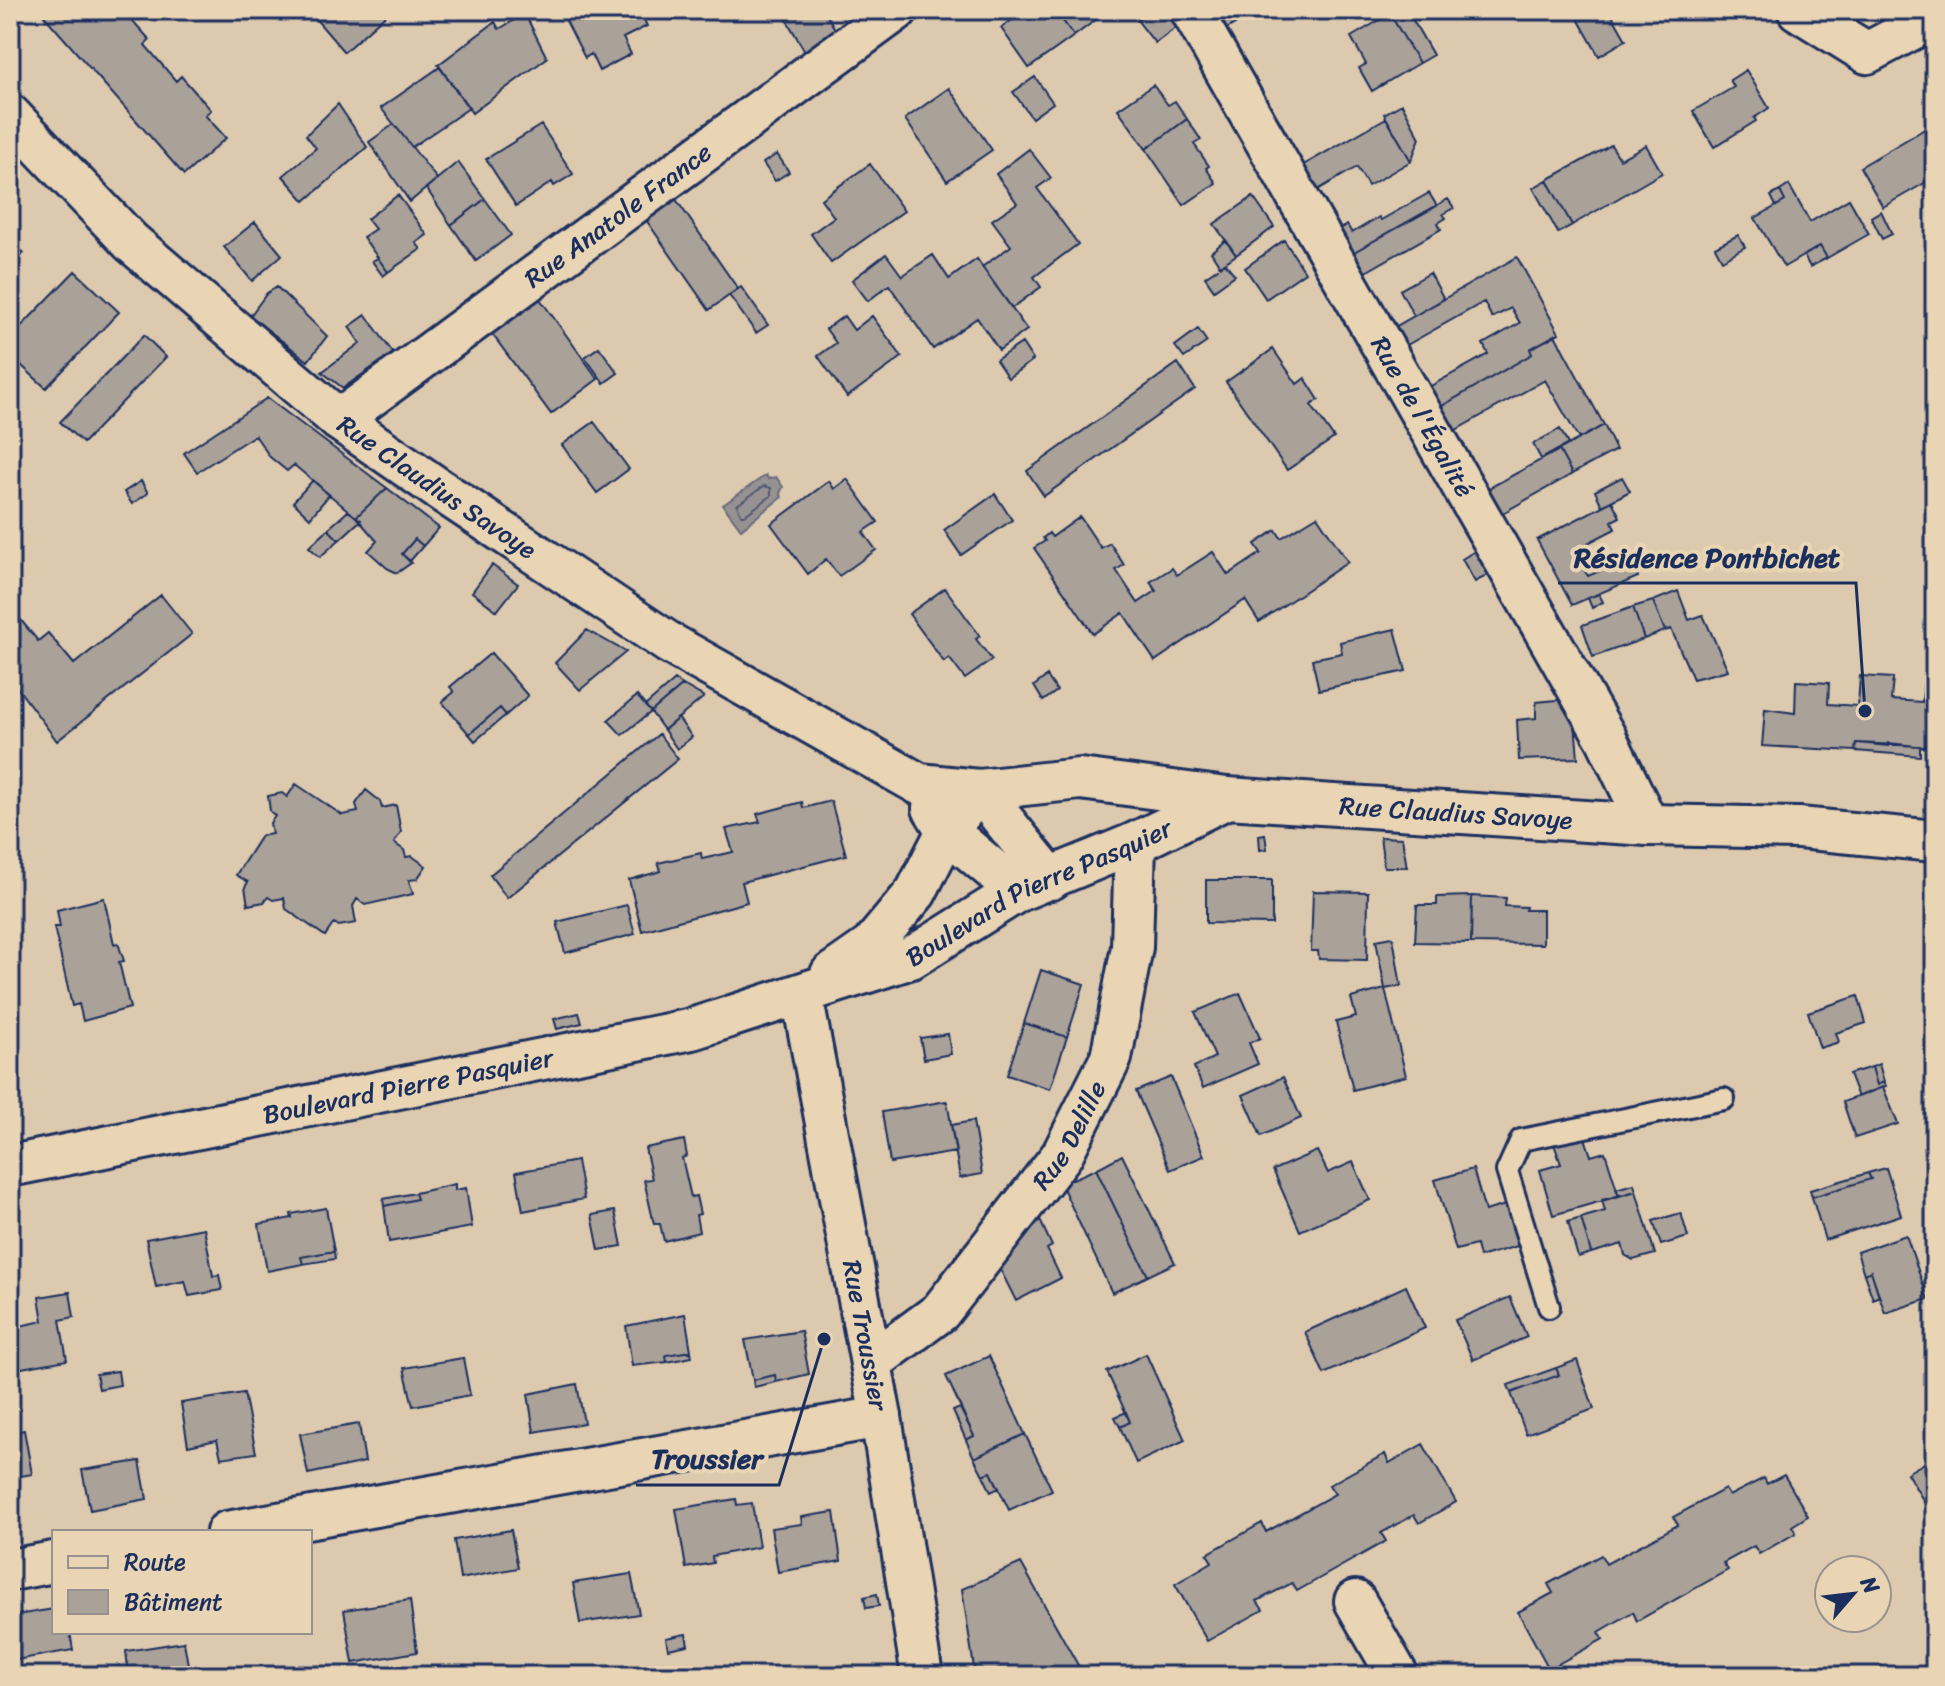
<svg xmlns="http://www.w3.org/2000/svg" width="1945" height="1686" font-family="Sriracha,sans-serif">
  <rect width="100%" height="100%" fill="#ddcaae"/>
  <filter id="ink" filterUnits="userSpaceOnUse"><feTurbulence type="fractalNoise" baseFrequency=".0125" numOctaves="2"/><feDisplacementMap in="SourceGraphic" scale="16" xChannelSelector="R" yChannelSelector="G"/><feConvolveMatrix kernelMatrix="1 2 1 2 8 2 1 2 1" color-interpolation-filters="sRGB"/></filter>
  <g filter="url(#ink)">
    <path fill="#979292" stroke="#656a7d" stroke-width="2" d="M766,475L768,479L776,477L783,487L780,493L782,497L741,529L723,505Z"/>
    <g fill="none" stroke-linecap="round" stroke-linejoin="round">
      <path stroke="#4d5773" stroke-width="2" d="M764,486L771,488V496L745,515H741L737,505Z"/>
    </g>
    <path fill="#aaa199" stroke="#1b2f5e" stroke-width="2" d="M39,10H112L116,14L123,10L150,40L145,45L176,81L181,76L211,110L205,115L226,138L184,175Z
      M308,10H387L389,12L344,52Z
      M572,10H639L647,26L623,38L631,54L599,71L591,54L585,58L563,15Z
      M781,10H824L840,38L808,57Z
      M1026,10H1055L1074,36L1029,68L1001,28Z
      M1055,10H1109L1074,36Z
      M1151,10H1164L1177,27L1155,43L1137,20Z
      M1204,10H1259L1218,34Z
      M1397,10H1407L1433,55L1419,63L1390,14Z
      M1573,10H1609L1626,40L1599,56Z
      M525,14L547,58L472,113L438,65L495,22L499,29Z
      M1390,14L1419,63L1372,91L1359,68L1366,64L1351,37Z
      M440,67L469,108L412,147L381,108Z
      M1746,70L1769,108L1754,118L1756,121L1714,147L1693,111L1734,87L1730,80Z
      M1035,77L1053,103L1032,118L1013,92Z
      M1153,85L1168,105L1175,101L1187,119L1146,149L1118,109Z
      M949,88L992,150L947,181L905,119Z
      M338,104L367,147L305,201L283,176L316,148L306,135Z
      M1402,104L1420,138L1411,161L1384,114Z
      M1386,118L1411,161L1368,186L1357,167L1309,195L1295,170Z
      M1187,119L1201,140L1194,144L1209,166L1206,168L1216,183L1184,205L1146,149Z
      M1935,123V177L1883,207L1860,167Z
      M394,124L437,179L410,202L369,142Z
      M541,125L573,174L554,186L552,182L516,206L486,159Z
      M1611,145L1620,159L1646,145L1662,173L1572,225L1547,180Z
      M1029,149L1051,178L1037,188L1078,244L1034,277L1041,287L1012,308L982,267L1011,246L992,220L1017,203L996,174Z
      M777,154L789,172L775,181L763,163Z
      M458,162L485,199L451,225L426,188Z
      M870,164L904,211L831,263L811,234L834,217L821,199Z
      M1547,180L1572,225L1558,233L1533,188Z
      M1789,185L1810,222L1849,199L1869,234L1827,258L1820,246L1784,267L1755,218L1785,201L1780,191Z
      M1780,191L1785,201L1776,206L1771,196Z
      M1429,193L1437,206L1345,257L1332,234L1347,225L1352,233L1379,217L1381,220Z
      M398,195L427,235L416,243L421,249L388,272L363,237L375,229L367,219Z
      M673,195L738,289L709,310L644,217Z
      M1253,197L1274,227L1236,255L1214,224Z
      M485,199L511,235L476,261L451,225Z
      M1448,199L1454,208L1443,214L1446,218L1438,223L1441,229L1357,277L1345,257Z
      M1881,211L1892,234L1882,239L1871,217Z
      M255,222L282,255L252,281L224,247Z
      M1738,235L1745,247L1722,260L1715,247Z
      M10,239L24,253L10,268Z
      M1226,240L1236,255L1220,266L1211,252Z
      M1284,240L1305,272L1266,299L1245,268Z
      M1820,246L1827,258L1810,267L1804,256Z
      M886,254L902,276L933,255L949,279L977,259L1027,330L999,350L977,318L933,349L889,285L868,301L852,280Z
      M1517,257L1559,333L1530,349L1532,354L1433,411L1422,391L1488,354L1483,344L1520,323L1511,308L1492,318L1484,302L1398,350L1388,331Z
      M378,258L388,272L383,276L372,261Z
      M1225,263L1235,275L1214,290L1205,277Z
      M75,271L119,312L46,388L10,355V338Z
      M1430,273L1444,299L1414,316L1400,290Z
      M277,287L327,336L308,361L250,316L267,293Z
      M741,287L768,325L756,333L729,295Z
      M535,292L598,379L551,414L487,327Z
      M366,315L393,353L343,388L322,372L360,343L349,327Z
      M844,316L854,330L872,316L902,357L847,397L818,356L836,343L826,329Z
      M1198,329L1207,342L1184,358L1175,346Z
      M144,335L166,357L83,443L60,422Z
      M1555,335L1604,425L1579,439L1545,380L1447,435L1433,411L1532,354L1530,349Z
      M1022,343L1033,360L1008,378L996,360Z
      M599,347L618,373L604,383L585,357Z
      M1273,349L1297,384L1305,378L1319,400L1311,405L1334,438L1287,470L1226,382Z
      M1178,363L1195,389L1044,496L1027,471Z
      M267,398L387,488L356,517L294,465L287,471L270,457L255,435L197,472L184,453Z
      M594,422L629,469L597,493L562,445Z
      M1604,425L1616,450L1572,474L1559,450Z
      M1560,429L1568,444L1541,459L1533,444Z
      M1559,450L1572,474L1494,518L1480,493Z
      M1622,477L1630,491L1602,506L1595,491Z
      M847,479L878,522L863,532L876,550L839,576L826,559L808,574L771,524L829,481L834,489Z
      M313,480L329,495L310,518L293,502Z
      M141,481L148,493L132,504L124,492Z
      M387,488L439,528L423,546L415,539L402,554L411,563L397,573L387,568L368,551L377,541L356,517Z
      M995,494L1012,520L961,555L944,530Z
      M1612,501L1620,517L1612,521L1615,529L1584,545L1588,552L1577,558L1588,576L1630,558L1638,577L1572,605L1537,540Z
      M348,511L361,520L339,540L328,529Z
      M1317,516L1348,562L1259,622L1245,600L1155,661L1123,613L1093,634L1034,548L1045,541L1043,538L1049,533L1052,537L1080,517L1101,548L1110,543L1124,565L1116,570L1138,603L1156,591L1150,582L1172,568L1177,575L1213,552L1228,575L1261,553L1255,544L1276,530L1281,538Z
      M328,529L339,540L320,557L309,547Z
      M415,539L423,546L410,561L402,554Z
      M1480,548L1494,572L1475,582L1462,559Z
      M492,565L518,584L497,611L472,592Z
      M945,588L980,636L976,639L992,660L965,679L949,658L944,662L909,614Z
      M1678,591L1689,620L1703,615L1728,670L1693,679L1671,629L1665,631L1653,601Z
      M1599,594L1603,602L1592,608L1588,598Z
      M161,595L192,634L57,741L10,678V628L20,619L38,641L48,633L74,664Z
      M1653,601L1665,631L1644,639L1633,607Z
      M1633,607L1644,639L1593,657L1582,625Z
      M1395,629L1406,671L1319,690L1312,659L1342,653L1340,642Z
      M587,630L626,652L580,690L555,663Z
      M491,653L528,696L506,715L500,708L469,734L442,702L454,692L450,687Z
      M1925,671H1935V748L1889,743V746L1856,743L1855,751L1762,746L1765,709L1795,713L1796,681L1829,683L1828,704L1858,706L1860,676L1893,678L1891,700L1922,702Z
      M1047,676L1057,691L1043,701L1034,686Z
      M675,680L683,685L651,712L645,706Z
      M683,685L704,697L664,730L651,712Z
      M637,696L651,712L622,735L608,720Z
      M1568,699L1574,710L1578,758L1519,760L1517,720L1536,718V702Z
      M500,708L506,715L475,741L469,734Z
      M678,718L692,737L677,749L664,730Z
      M659,734L678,759L507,898L490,875Z
      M1856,743L1920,746V756L1855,751Z
      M296,784L342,815L358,812L356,804L366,790L380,801L382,808L396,805L401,832L394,843L404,850L406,857L412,856L426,866L417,879L409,880L413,894L365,905L357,899L353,906L356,923L339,926L334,923L325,936L286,909L284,898L273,900L268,897L264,902L248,905L245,887L248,882L236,875L261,836L272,834L270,823L275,816L270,811L268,796L282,793L287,797Z
      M831,801L846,855L742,882L747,902L642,931L629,880L661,871L658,863L701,853L702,859L733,852L726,829L760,822L757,814L802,802L803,808Z
      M1265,834L1267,849L1260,850L1259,835Z
      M1380,837L1402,838L1407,867H1384Z
      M1206,880H1272V924L1206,923Z
      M1313,891L1368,892L1367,960L1319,959L1318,951H1311Z
      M1472,896L1471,943L1415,942L1417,905H1437V897Z
      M1472,896L1506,898L1505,906L1526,907L1525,910H1543V944L1471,943Z
      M104,898L114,944L118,943L124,961L119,962L130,1008L83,1021L79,1004L72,1006L54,927H60L57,910Z
      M627,905L635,934L565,953L557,922Z
      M1393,937L1401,986L1385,989L1376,940Z
      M1041,970L1084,984L1067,1037L1024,1023Z
      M1385,989L1406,1076L1353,1090L1336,1022L1356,1017L1351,998Z
      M1240,993L1260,1038L1249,1043L1258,1064L1203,1088L1194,1067L1215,1057L1195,1012Z
      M1858,996L1866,1023L1836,1033L1839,1042L1820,1048L1808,1012Z
      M579,1013L582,1023L557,1029L554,1019Z
      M1024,1023L1067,1037L1050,1089L1007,1075Z
      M948,1034L951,1054L924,1059L920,1038Z
      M1879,1064L1884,1082L1877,1085L1872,1067Z
      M1872,1067L1877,1085L1884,1082L1886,1086L1858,1097L1849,1074Z
      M1171,1077L1204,1156L1170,1170L1136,1091Z
      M1283,1077L1301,1118L1261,1136L1243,1095Z
      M1883,1087L1898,1124L1855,1138L1843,1102Z
      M947,1101L956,1152L890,1163L882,1112Z
      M973,1121L982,1174L960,1178L951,1125Z
      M1584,1135L1591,1156L1605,1152L1619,1196L1553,1215L1540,1170L1561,1164L1554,1144Z
      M684,1140L687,1156L682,1158L691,1197L696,1196L700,1214L696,1215L699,1232L664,1241L660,1224H654L644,1180L652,1179L645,1148Z
      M1317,1151L1328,1173L1353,1162L1370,1200L1300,1231L1273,1170Z
      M1122,1155L1175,1263L1148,1276L1096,1169Z
      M577,1161L584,1199L523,1211L516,1172Z
      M1886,1168L1901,1215L1825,1240L1812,1197L1871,1179L1868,1173Z
      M1096,1169L1148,1276L1112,1293L1061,1184Z
      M1473,1169L1485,1211L1509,1204L1521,1245L1479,1257L1476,1245L1456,1250L1435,1180Z
      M1868,1173L1871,1179L1812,1197L1810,1190Z
      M455,1184V1190L466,1188L472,1227L389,1242L384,1206L417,1199L415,1193Z
      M1634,1184L1636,1191L1619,1196L1616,1189Z
      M1636,1191L1655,1254L1633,1260L1625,1255L1622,1244L1591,1253L1581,1218L1605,1211L1602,1200Z
      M415,1193L417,1199L384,1206L383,1199Z
      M326,1208L334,1251L301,1257L303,1264L267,1271L259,1224L292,1218L291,1214Z
      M615,1211L622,1246L599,1250L592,1215Z
      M1681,1213L1688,1237L1661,1245L1653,1221Z
      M1039,1218L1052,1246L1047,1249L1061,1278L1016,1301L999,1267Z
      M1581,1218L1591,1253L1578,1257L1568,1222Z
      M204,1228L213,1276L219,1275L222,1290L189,1296L185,1281L156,1287L146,1239Z
      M1906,1235L1928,1299L1885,1313L1871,1271L1864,1274L1857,1252Z
      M334,1251L335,1259L303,1264L301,1257Z
      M1871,1271L1879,1296L1873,1299L1864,1274Z
      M1406,1286L1425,1328L1324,1374L1305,1332Z
      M70,1292L74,1317L60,1320L67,1360L10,1370V1328L43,1321L39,1297Z
      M1510,1297L1527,1337L1473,1360L1455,1320Z
      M685,1314L691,1351L666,1355L667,1362L632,1366L626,1326Z
      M801,1331L809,1374L776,1382L775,1375L753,1380L745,1340Z
      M691,1351L692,1357L667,1362L666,1355Z
      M1146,1354L1185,1440L1136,1463L1120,1427L1130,1422L1107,1372Z
      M989,1356L1025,1434L974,1458L966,1440L974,1436L946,1376Z
      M463,1358L470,1395L413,1406L404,1368Z
      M1577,1360L1594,1409L1526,1434L1511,1393L1559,1375L1556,1368Z
      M1556,1368L1559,1375L1511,1393L1508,1385Z
      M118,1371L120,1385L99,1389L96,1374Z
      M775,1375L776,1382L754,1387L753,1380Z
      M577,1384L584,1423L534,1432L528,1394Z
      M244,1393L256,1453L221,1458L217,1440L188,1446L181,1403Z
      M960,1408L974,1436L966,1440L953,1411Z
      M1126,1412L1130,1422L1120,1427L1115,1417Z
      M359,1424L365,1462L308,1474L300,1434Z
      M24,1430L32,1474L10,1478V1433Z
      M1025,1434L1052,1490L1009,1510L991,1472L983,1475L974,1458Z
      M1423,1444L1456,1502L1419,1523L1414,1515L1381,1533L1386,1541L1297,1591L1292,1583L1257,1601L1263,1610L1207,1641L1175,1584L1212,1562L1207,1554L1262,1523L1266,1532L1335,1494L1329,1485L1385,1454L1389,1463Z
      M1935,1457V1520L1907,1473Z
      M140,1461L147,1499L90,1510L82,1470Z
      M991,1472L999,1488L991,1492L983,1475Z
      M1784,1475L1808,1516L1792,1526L1796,1533L1759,1554L1754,1546L1723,1563L1728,1570L1637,1621L1633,1612L1599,1632L1603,1639L1549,1669L1518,1612L1553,1593L1548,1584L1601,1555L1606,1564L1678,1525L1673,1517L1725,1489L1729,1496L1764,1478L1767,1484Z
      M736,1499L737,1505L752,1503L759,1547L712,1556L713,1563L686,1568L676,1509Z
      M834,1512L841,1561L778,1572L771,1528L802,1524L801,1517Z
      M511,1530L518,1568L460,1579L454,1540Z
      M1021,1563L1084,1676H979L974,1668L962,1589Z
      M631,1574L639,1614L580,1623L573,1583Z
      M877,1594L879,1606L866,1608L864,1597Z
      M410,1600L417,1652L353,1663L344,1610Z
      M54,1609V1632H70L73,1650L10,1661V1616Z
      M686,1634L688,1645L668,1649L666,1638Z
      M184,1642L190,1676H129L126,1651Z"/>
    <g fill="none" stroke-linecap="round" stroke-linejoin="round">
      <defs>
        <path id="service" d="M1549,1307L1507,1171L1521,1140L1724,1099"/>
        <g id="minor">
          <path id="s1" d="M1191,10L1606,738L1648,825"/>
          <path d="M1798,10L1867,53L1935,17"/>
          <path id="s2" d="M10,115L131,242L339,420L440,490L669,643L919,784L979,790L1080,779L1227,798L1648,825L1799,828L1935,841"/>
          <path id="s3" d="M339,420L897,10"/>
          <path d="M979,790L1051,879"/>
          <path d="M933,808L947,831L1018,891"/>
          <path d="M831,974L871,946L916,892L947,831L979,790"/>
          <path id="s4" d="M802,995L881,1417L922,1676"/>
          <path id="s5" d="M10,1166L692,1029L911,958L1018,891L1135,843L1227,798"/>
          <path id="s6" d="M872,1362L940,1312L1062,1155L1111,1058L1132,947L1135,843"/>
          <path d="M227,1532L881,1417"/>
          <path d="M10,1570L54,1562"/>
          <path d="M1355,1601L1398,1676"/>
        </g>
      </defs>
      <use href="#service" stroke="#1b2f5e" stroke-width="26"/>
      <use href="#minor" stroke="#1b2f5e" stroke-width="46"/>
      <use href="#service" stroke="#e9d4b3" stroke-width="20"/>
      <use href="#minor" stroke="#e9d4b3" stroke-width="40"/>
    </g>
  </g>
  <g text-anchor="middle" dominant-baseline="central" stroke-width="8" stroke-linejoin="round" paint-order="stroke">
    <g font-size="26" fill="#1b2f5e" stroke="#e9d4b3">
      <text stroke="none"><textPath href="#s3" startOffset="346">Rue Anatole France</textPath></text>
      <text stroke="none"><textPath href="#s1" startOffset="468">Rue de l'Égalité</textPath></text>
      <text stroke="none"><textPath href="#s2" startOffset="568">Rue Claudius Savoye</textPath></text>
      <text stroke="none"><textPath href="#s2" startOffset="1674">Rue Claudius Savoye</textPath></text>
      <text stroke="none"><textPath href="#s5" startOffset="1070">Boulevard Pierre Pasquier</textPath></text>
      <text stroke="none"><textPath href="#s5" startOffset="406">Boulevard Pierre Pasquier</textPath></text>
      <text stroke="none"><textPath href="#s6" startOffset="304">Rue Delille</textPath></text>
      <text stroke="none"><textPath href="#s4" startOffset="346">Rue Troussier</textPath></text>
    </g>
  </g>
  <path fill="none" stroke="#1b2f5e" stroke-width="3" d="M1865 711L1856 583H1558M824 1339L779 1485H636"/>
  <g fill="#1b2f5e" stroke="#e9d4b3" stroke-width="3">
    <circle cx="1865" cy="711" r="8"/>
    <circle cx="824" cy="1339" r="8"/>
  </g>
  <g font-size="28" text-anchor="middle" font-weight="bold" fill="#1b2f5e" stroke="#e9d4b3" stroke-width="8" stroke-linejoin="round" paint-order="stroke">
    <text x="1707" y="567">Résidence Pontbichet</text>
    <text x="707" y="1468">Troussier</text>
  </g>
  <rect width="1945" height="1686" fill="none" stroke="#e9d4b3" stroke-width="40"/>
  <rect x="20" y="20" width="1905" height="1646" fill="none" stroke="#1b2f5e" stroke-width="3" filter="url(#ink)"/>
  <rect x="52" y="1530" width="260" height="104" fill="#e9d4b3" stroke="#979291" stroke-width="2"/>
  <rect x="68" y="1556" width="40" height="12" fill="#e9d4b3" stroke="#979291" stroke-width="2"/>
  <text x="124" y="1570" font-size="24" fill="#1b2f5e">Route</text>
  <rect x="68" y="1590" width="40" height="24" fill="#aaa199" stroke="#979291" stroke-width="2"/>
  <text x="124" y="1610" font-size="24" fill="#1b2f5e">Bâtiment</text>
  <g transform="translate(1853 1594) rotate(62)"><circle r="38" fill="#e9d4b3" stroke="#979291" stroke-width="2"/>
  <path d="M0-6L14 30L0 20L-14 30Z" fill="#1b2f5e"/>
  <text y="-12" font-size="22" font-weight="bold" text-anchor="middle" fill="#1b2f5e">N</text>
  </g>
</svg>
